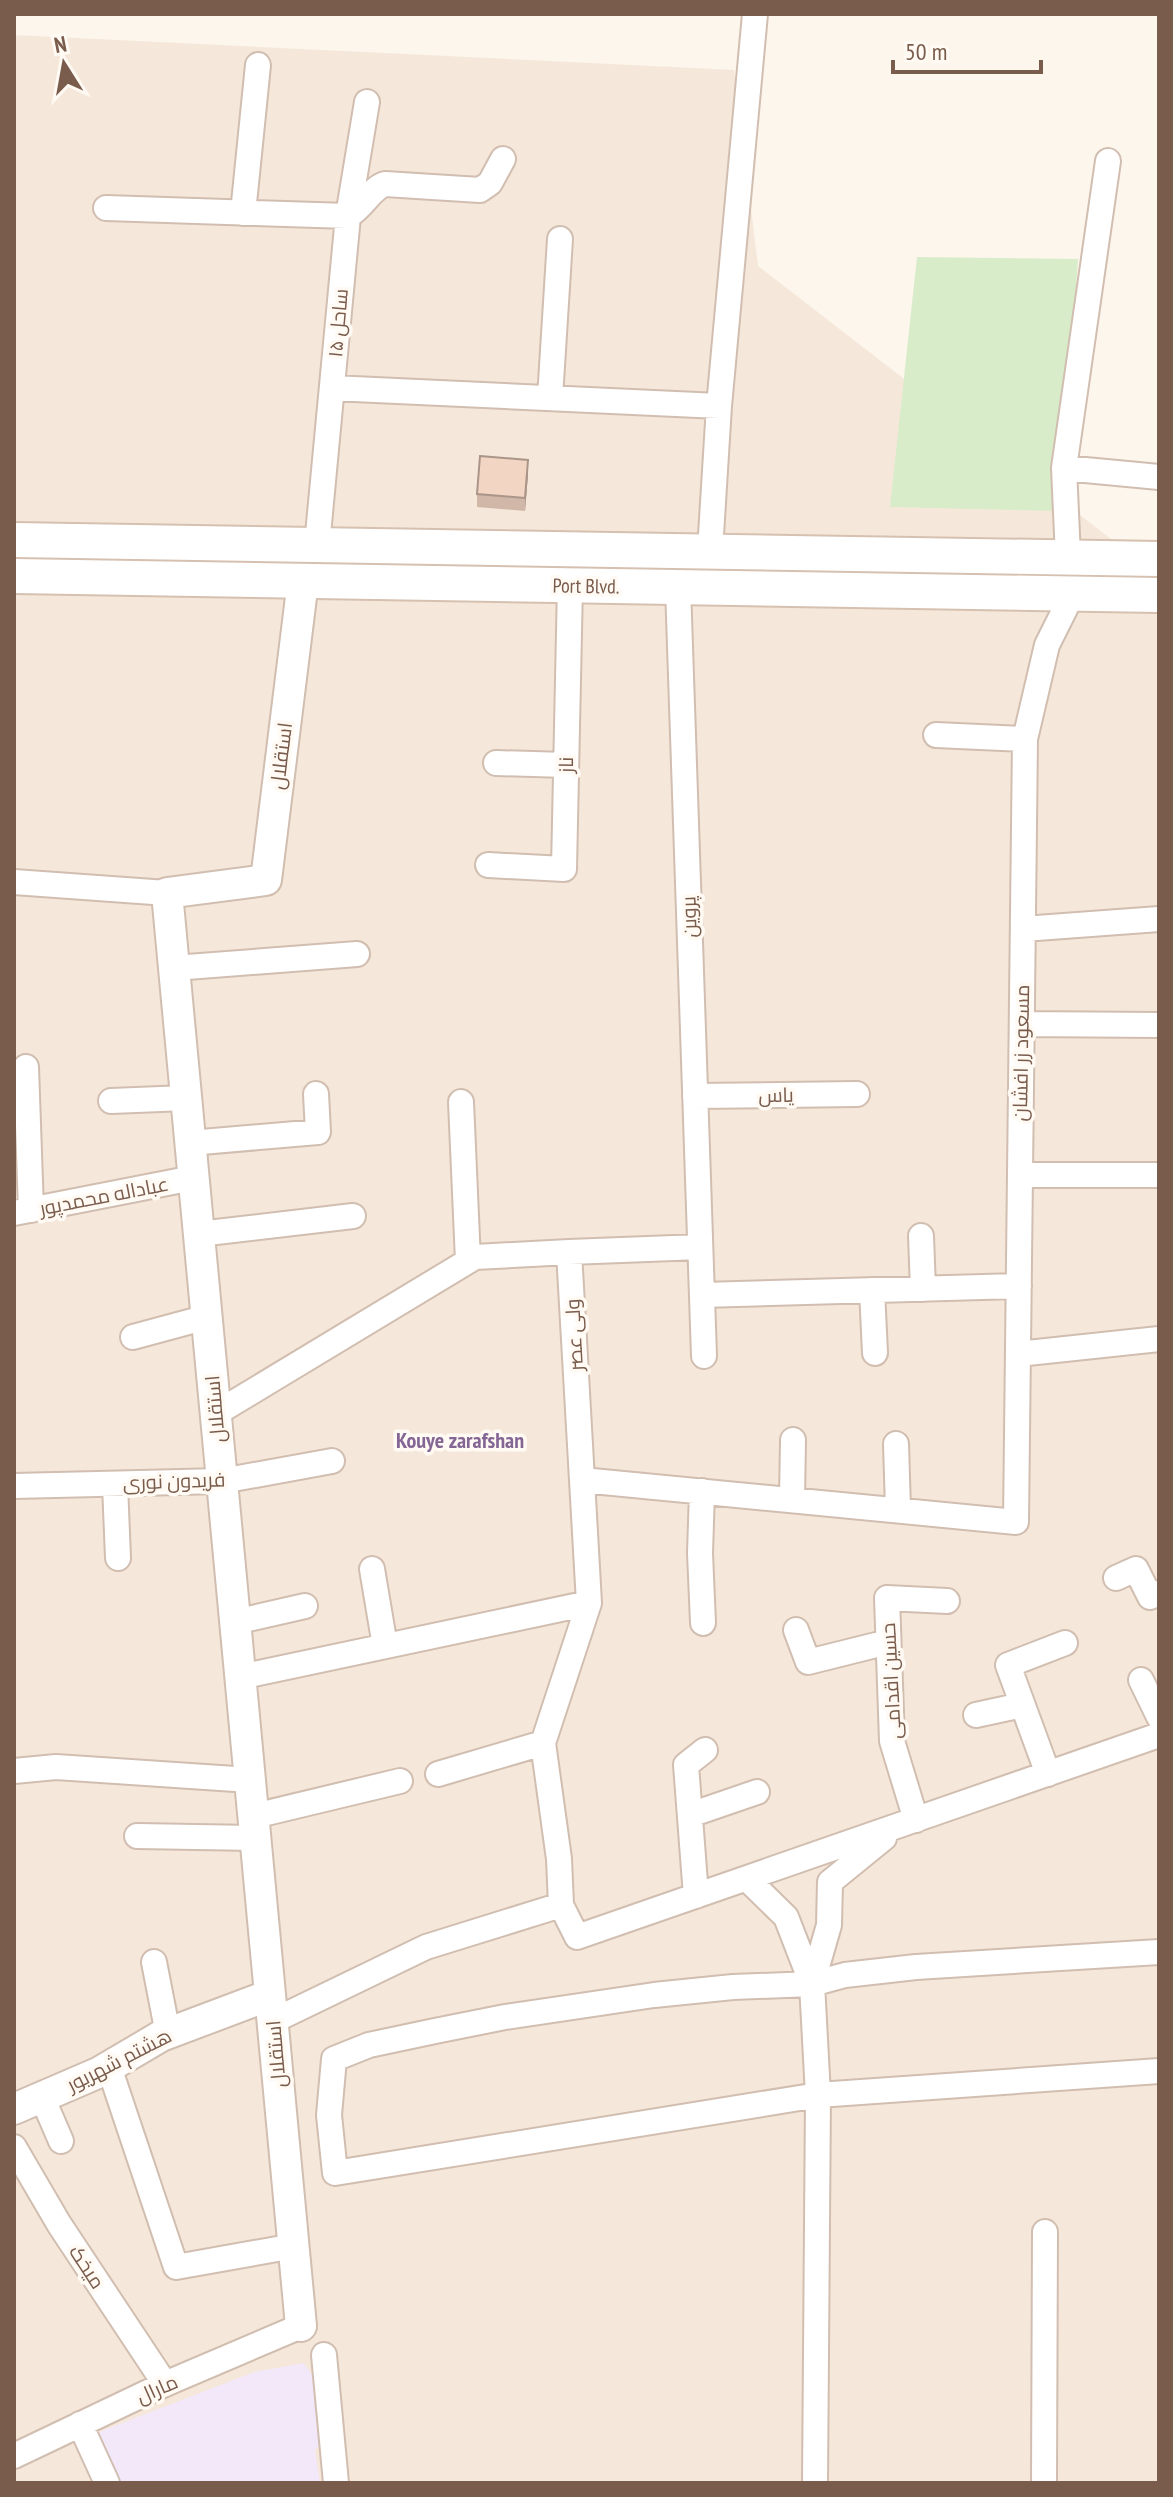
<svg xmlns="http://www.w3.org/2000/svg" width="1173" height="2497" font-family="'PT Sans Narrow',Cairo,sans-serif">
  <rect width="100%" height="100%" fill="#fdf6ec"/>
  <path fill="#f5e8da" d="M14,35L734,70L758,266L1159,576V2483H14Z"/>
  <path fill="#f3e8fa" d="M304,2363L320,2387L322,2444L315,2450L320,2483H117L94,2434L254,2372Z"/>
  <path fill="#d8ecc9" d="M917,257L1078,259L1061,511L890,507Z"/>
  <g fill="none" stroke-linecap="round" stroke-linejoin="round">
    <defs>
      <path id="minor" d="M106,208L348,216C365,206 370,189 385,184L480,190L490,183L503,159
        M243,213L258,65
        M332,388L719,406
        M550,398L560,239
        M1064,468L1159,477
        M317,545L348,216L367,102
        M710,551L719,406L755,14
        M1068,557L1064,468L1108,161
        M678,587L704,1356
        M936,735L1025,739
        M496,763L566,765
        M488,865L564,869L570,585
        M14,882L167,893
        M1023,929L1159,919
        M174,968L357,954
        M1022,1024L1159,1025
        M26,1067L31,1210
        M695,1096L857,1094
        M111,1101L186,1098
        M461,1102L468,1261
        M190,1143L318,1132L316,1094
        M1020,1175H1159
        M14,1213L193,1178
        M199,1234L353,1216
        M921,1236L923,1289
        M700,1247L569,1252L582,1480L1016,1522L1025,739L1047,645L1073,593
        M872,1290L875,1353
        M702,1295L1019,1286
        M133,1337L207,1317
        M1018,1354L1159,1339
        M215,1414L475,1257L569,1252
        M896,1444L898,1509
        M115,1484L118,1558
        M14,1486L222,1481L332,1461
        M702,1491L700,1553L703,1623
        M792,1499L793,1440
        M372,1569L385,1646
        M1116,1578L1136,1569L1150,1597L1159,1593
        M235,1622L305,1606
        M796,1630L808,1662L888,1642
        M240,1677L589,1603
        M1141,1680L1159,1717
        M976,1715L1022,1705
        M14,1771L56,1767L250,1780
        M438,1774L543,1743
        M1048,1774L1008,1665L1065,1643
        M690,1815L757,1792
        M254,1816L400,1781
        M916,1820L892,1741L887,1598L947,1601
        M137,1836L255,1838
        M747,1879L786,1917L812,1984L829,1925L830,1882L884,1838
        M696,1896L686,1765L705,1750
        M561,1905L559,1859L543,1743L589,1603L582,1480
        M154,1962L168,2034
        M812,1984L818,2095L1159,2071
        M273,2021L426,1947L561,1905L577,1937L1159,1735
        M109,2067L176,2267L294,2246
        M42,2097L61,2141
        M14,2147L59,2224L165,2384
        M324,2355L336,2483
        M80,2424L107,2483
        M14,2456L165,2384L301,2326
        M815,2483L818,2095L335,2173L329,2115L334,2059L369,2045L435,2031L505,2017L654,1995L733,1987L812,1984L845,1975L916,1967L1159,1952
        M1044,2483L1045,2232"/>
      <path id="tertiary" d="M14,2109L100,2072L161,2036L270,1995
        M301,2326L167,893L266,880L303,581"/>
      <path id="secondary" d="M14,540L1159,559
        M14,576L1159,595"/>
    </defs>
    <use href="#minor" stroke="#d1beb0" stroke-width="28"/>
    <use href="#tertiary" stroke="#d1beb0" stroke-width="34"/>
    <use href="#secondary" stroke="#d6c0b0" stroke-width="38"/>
    <use href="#minor" stroke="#fff" stroke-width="24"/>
    <use href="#tertiary" stroke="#fff" stroke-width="30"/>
    <use href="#secondary" stroke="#fff" stroke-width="34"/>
  </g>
  <path fill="#d1b7a8" d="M528,474L525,511L477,507V494Z"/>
  <path fill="#aa9588" d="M528,460V474L525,511V498Z"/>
  <path fill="#f3d5c3" stroke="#aa9588" stroke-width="2" d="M480,456L528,460L525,498L477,494Z"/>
  <g text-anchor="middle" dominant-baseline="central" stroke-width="7" stroke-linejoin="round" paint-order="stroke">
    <g font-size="20" fill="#7a5c4d" stroke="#fffaf3">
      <text transform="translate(338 323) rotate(-85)">ساحل ۱۵</text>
      <text transform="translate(586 586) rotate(1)">Port Blvd.</text>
      <text transform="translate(281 756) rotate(-83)">استقلال</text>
      <text transform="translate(566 765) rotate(-89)">ناز</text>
      <text transform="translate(689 917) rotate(-92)">پروین</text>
      <text transform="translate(1021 1053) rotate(-89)">مسعود زر افشان</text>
      <text transform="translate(776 1095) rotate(-1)">یاس</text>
      <text transform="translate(104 1196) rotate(-11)">عباداله محمدپور</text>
      <text transform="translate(574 1335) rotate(-93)">ولی عصر</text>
      <text transform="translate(215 1409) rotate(-95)">استقلال</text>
      <text transform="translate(174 1481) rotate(-2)">فریدون نوری</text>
      <text transform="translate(891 1681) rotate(-93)">حسین اقدامی</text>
      <text transform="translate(276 2054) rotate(-95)">استقلال</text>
      <text transform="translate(119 2060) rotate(-27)">هشتم شهریور</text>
      <text transform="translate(87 2267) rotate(57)">میخک</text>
      <text transform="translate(157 2389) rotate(-24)">مارال</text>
    </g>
    <g font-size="22" font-weight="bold" fill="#846695" stroke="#fffaf3">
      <text x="460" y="1440">Kouye zarafshan</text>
    </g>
  </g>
  <rect width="1173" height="2497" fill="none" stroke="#7a5c4d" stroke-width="32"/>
  <g transform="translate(64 64) rotate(349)" stroke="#fffaf3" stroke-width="6" paint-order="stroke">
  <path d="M0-6L14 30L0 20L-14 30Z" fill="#7a5c4d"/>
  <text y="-12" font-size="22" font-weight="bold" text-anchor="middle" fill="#7a5c4d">N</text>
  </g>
  <path d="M893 60v12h148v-12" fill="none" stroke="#7a5c4d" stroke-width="4"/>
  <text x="905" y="60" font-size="24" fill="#7a5c4d" stroke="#fffaf3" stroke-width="6" paint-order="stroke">50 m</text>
</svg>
